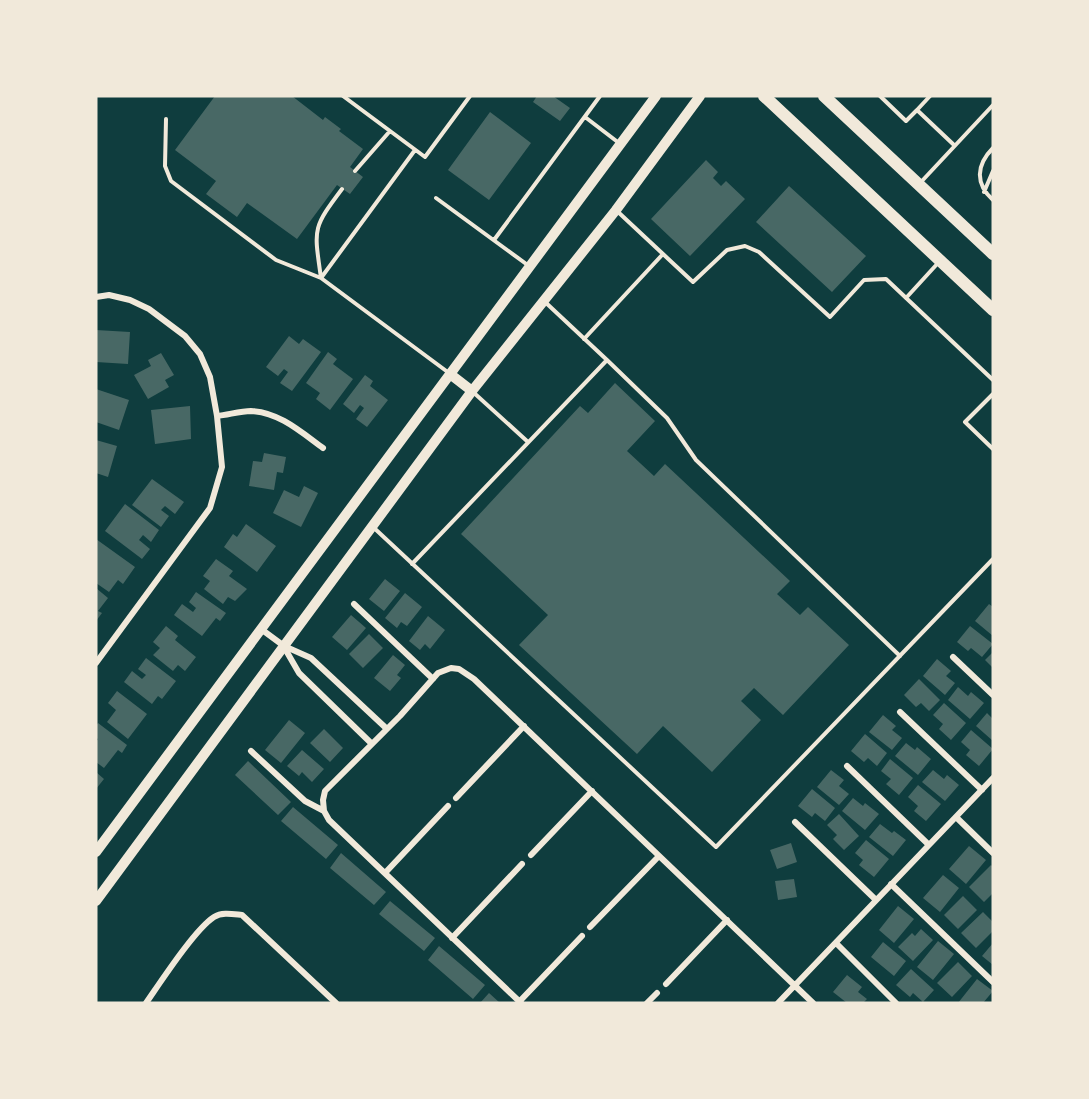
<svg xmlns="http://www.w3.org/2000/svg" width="1089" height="1099" font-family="'Golos Text',sans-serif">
  <rect width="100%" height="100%" fill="#0f3d3e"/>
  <path fill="#486865" d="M215,96H292L323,120L325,117L341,129L339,131L363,149L350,167L363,177L350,194L337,185L297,239L247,203L237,217L206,194L216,181L175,150Z
    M537,96H553L570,108L560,121L533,102Z
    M490,112L531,143L489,200L448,170Z
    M706,160L718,172L713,178L721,186L726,181L745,199L690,256L651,219Z
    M789,186L866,256L832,292L756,222Z
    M96,330L130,332L128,364L96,362Z
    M289,336L299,344L303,339L321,352L292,391L280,383L288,372L284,369L278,376L266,367Z
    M328,352L337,359L333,364L353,379L330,410L316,399L320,393L306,383Z
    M161,353L174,375L165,380L169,387L148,399L134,375L151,366L148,360Z
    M365,375L373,381L370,386L388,400L367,427L356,419L364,408L360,405L354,413L343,404Z
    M615,383L655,421L627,451L654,476L665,464L790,581L777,594L800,615L808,607L849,645L783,715L754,688L741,701L761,720L712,772L663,726L637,754L519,645L548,615L461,534L580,406L588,413Z
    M96,389L129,400L119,430L96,422Z
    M190,406L191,439L155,444L151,410Z
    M96,440L117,446L108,477L96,473Z
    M264,453L286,457L283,473L277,472L274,490L249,486L253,461L262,462Z
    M152,479L184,502L175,514L165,506L161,510L169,516L161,527L132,505Z
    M304,486L318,493L301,527L273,513L284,490L299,497Z
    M125,504L159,530L151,542L143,535L139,540L150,549L142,559L105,531Z
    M246,524L276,546L257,572L224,547L233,534L237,537Z
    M96,539L135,567L123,584L118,580L109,592L96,583Z
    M216,559L233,571L229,576L247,589L235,601L228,597L223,604L204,589L210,581L203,576Z
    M385,579L400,591L384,611L369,599Z
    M96,588L108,598L98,611L102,613L96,621Z
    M196,592L226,613L220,621L216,618L202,636L174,615L182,604L193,612L196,608L189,602Z
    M405,593L422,607L407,626L401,622L397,628L385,618Z
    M989,604L993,607V636L975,621Z
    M351,615L366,628L347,650L332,637Z
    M428,616L445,630L430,649L425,644L420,650L409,641Z
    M166,626L178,636L175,640L196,657L185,671L178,665L173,671L153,655L160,648L153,642Z
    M970,626L993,644L982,657L971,648L968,651L957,642Z
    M369,634L383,648L363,668L349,654Z
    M993,652V668L985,660Z
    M393,655L405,665L397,675L401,678L390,691L374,678Z
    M146,658L176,681L162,699L158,696L152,704L124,682L132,671L142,679L146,675L138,669Z
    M937,659L951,671L946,676L955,683L945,695L923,676Z
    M919,679L940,700L929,711L921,703L916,707L904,695Z
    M958,687L968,696L971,692L984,703L970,719L948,700Z
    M117,691L147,714L128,739L107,722L116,710L108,703Z
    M944,703L966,723L951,740L939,729L943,724L933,715Z
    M987,713L993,719V741L976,726Z
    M883,715L896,726L892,730L902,738L892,750L869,732Z
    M289,720L305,733L281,763L265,750Z
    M98,723L127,745L122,753L118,750L104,768L96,762V742L98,739L96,738V726Z
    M324,729L343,748L330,762L310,743Z
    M971,730L993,749L979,766L966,755L970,750L961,742Z
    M865,734L887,753L877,766L868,758L864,762L851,751Z
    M906,743L915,750L917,747L931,759L918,775L895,756Z
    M302,750L324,769L312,782L302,772L299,776L287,766Z
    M890,759L913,778L899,795L886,784L891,779L881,771Z
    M248,761L291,802L278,815L235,775Z
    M831,770L844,780L839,786L849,794L839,805L817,787Z
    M933,770L944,779L947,775L959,785L945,801L922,782Z
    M96,772L104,779L96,789Z
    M918,785L941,804L926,821L914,811L918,806L908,797Z
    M812,789L835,808L825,821L815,813L812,817L798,806Z
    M853,798L863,806L865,803L879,814L865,830L842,811Z
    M293,807L338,845L326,859L281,821Z
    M839,814L859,836L844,850L833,839L837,835L827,825Z
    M880,824L892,833L894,831L906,840L893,856L869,837Z
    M866,840L889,859L874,877L859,865L863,860L855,853Z
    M791,843L797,862L777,869L770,850Z
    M969,846L986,860L966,884L949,869Z
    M341,853L386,892L374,905L330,868Z
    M991,865L993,867V893L984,902L969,887Z
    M943,875L959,888L940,912L923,898Z
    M794,879L797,897L778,900L775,881Z
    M963,896L977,910L958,929L944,915Z
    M390,901L435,938L424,951L379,914Z
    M898,906L914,919L894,943L879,930Z
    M983,912L993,922V931L976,948L961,933Z
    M921,929L933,940L913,961L898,947L912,933L915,936Z
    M938,941L954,954L933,980L917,967Z
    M883,942L906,961L894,976L871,957Z
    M993,943V965L982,956Z
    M439,946L485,985L473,999L428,960Z
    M958,962L972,976L952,997L937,983Z
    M911,969L934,990L923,1002L913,993L910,997L896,985Z
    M847,975L862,987L858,992L867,999L863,1003H847L833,992Z
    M977,979L993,991L983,1003H958Z
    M489,993L500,1003H480Z"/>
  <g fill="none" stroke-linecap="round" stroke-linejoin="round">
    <path stroke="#f1e9da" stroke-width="4" d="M343,96L425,157L470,96
      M880,96L906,121L917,110
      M930,96L917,110L954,145
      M585,117L619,143
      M166,119L165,166L171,181L276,260L321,278C314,228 312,229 342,189
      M993,148C976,165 975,184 993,200
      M415,150L321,278L449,373
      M355,171L390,131
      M921,182L993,105
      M984,192L993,171
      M436,198L529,266
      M494,240L600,96
      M663,254L693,282L727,250L745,246L759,252L830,317L864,280L886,279L993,380
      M906,298L938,263
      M584,339L663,254L617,211
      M607,360L667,418L696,460L900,656
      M473,392L528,442
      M993,394L965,422L993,449
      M373,527L716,847L993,559
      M412,564L607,360L544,301"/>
    <path stroke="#f1e9da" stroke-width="6" d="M96,297L109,295L130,300L149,309L185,336L200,354L210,377L217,416L222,467L210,508L96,663
      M217,416C228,415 240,411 251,411C279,412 301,432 323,448
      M354,604L433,679
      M261,629L284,646L311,658L387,729
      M284,647L299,673L372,744
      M953,657L993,695
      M900,712L982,790
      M251,751L305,801L324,811L329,820L521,1003
      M847,766L929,845
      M456,798L524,726
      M324,811L323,800L325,791L400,716L438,673L451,668L459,669L474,679L813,1003
      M956,817L993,853
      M795,822L876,900
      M531,855L592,791
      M385,873L448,806
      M891,884L993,982
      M590,927L659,856
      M452,938L522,864
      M836,943L896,1003
      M666,984L727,920
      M519,1002L582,936
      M146,1003C160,983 195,929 214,917C222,912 232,914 242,915L336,1003
      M647,1003L657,993
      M778,1003L993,778"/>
    <path stroke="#f1e9da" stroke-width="10" d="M450,374L472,391
      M96,852L656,96
      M96,901L472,391L616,210L700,96"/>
    <path stroke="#f1e9da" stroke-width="12" d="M764,96L993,310
      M824,96L993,254"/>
  </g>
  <rect width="1089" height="1099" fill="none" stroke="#f1e9da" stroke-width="195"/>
</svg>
